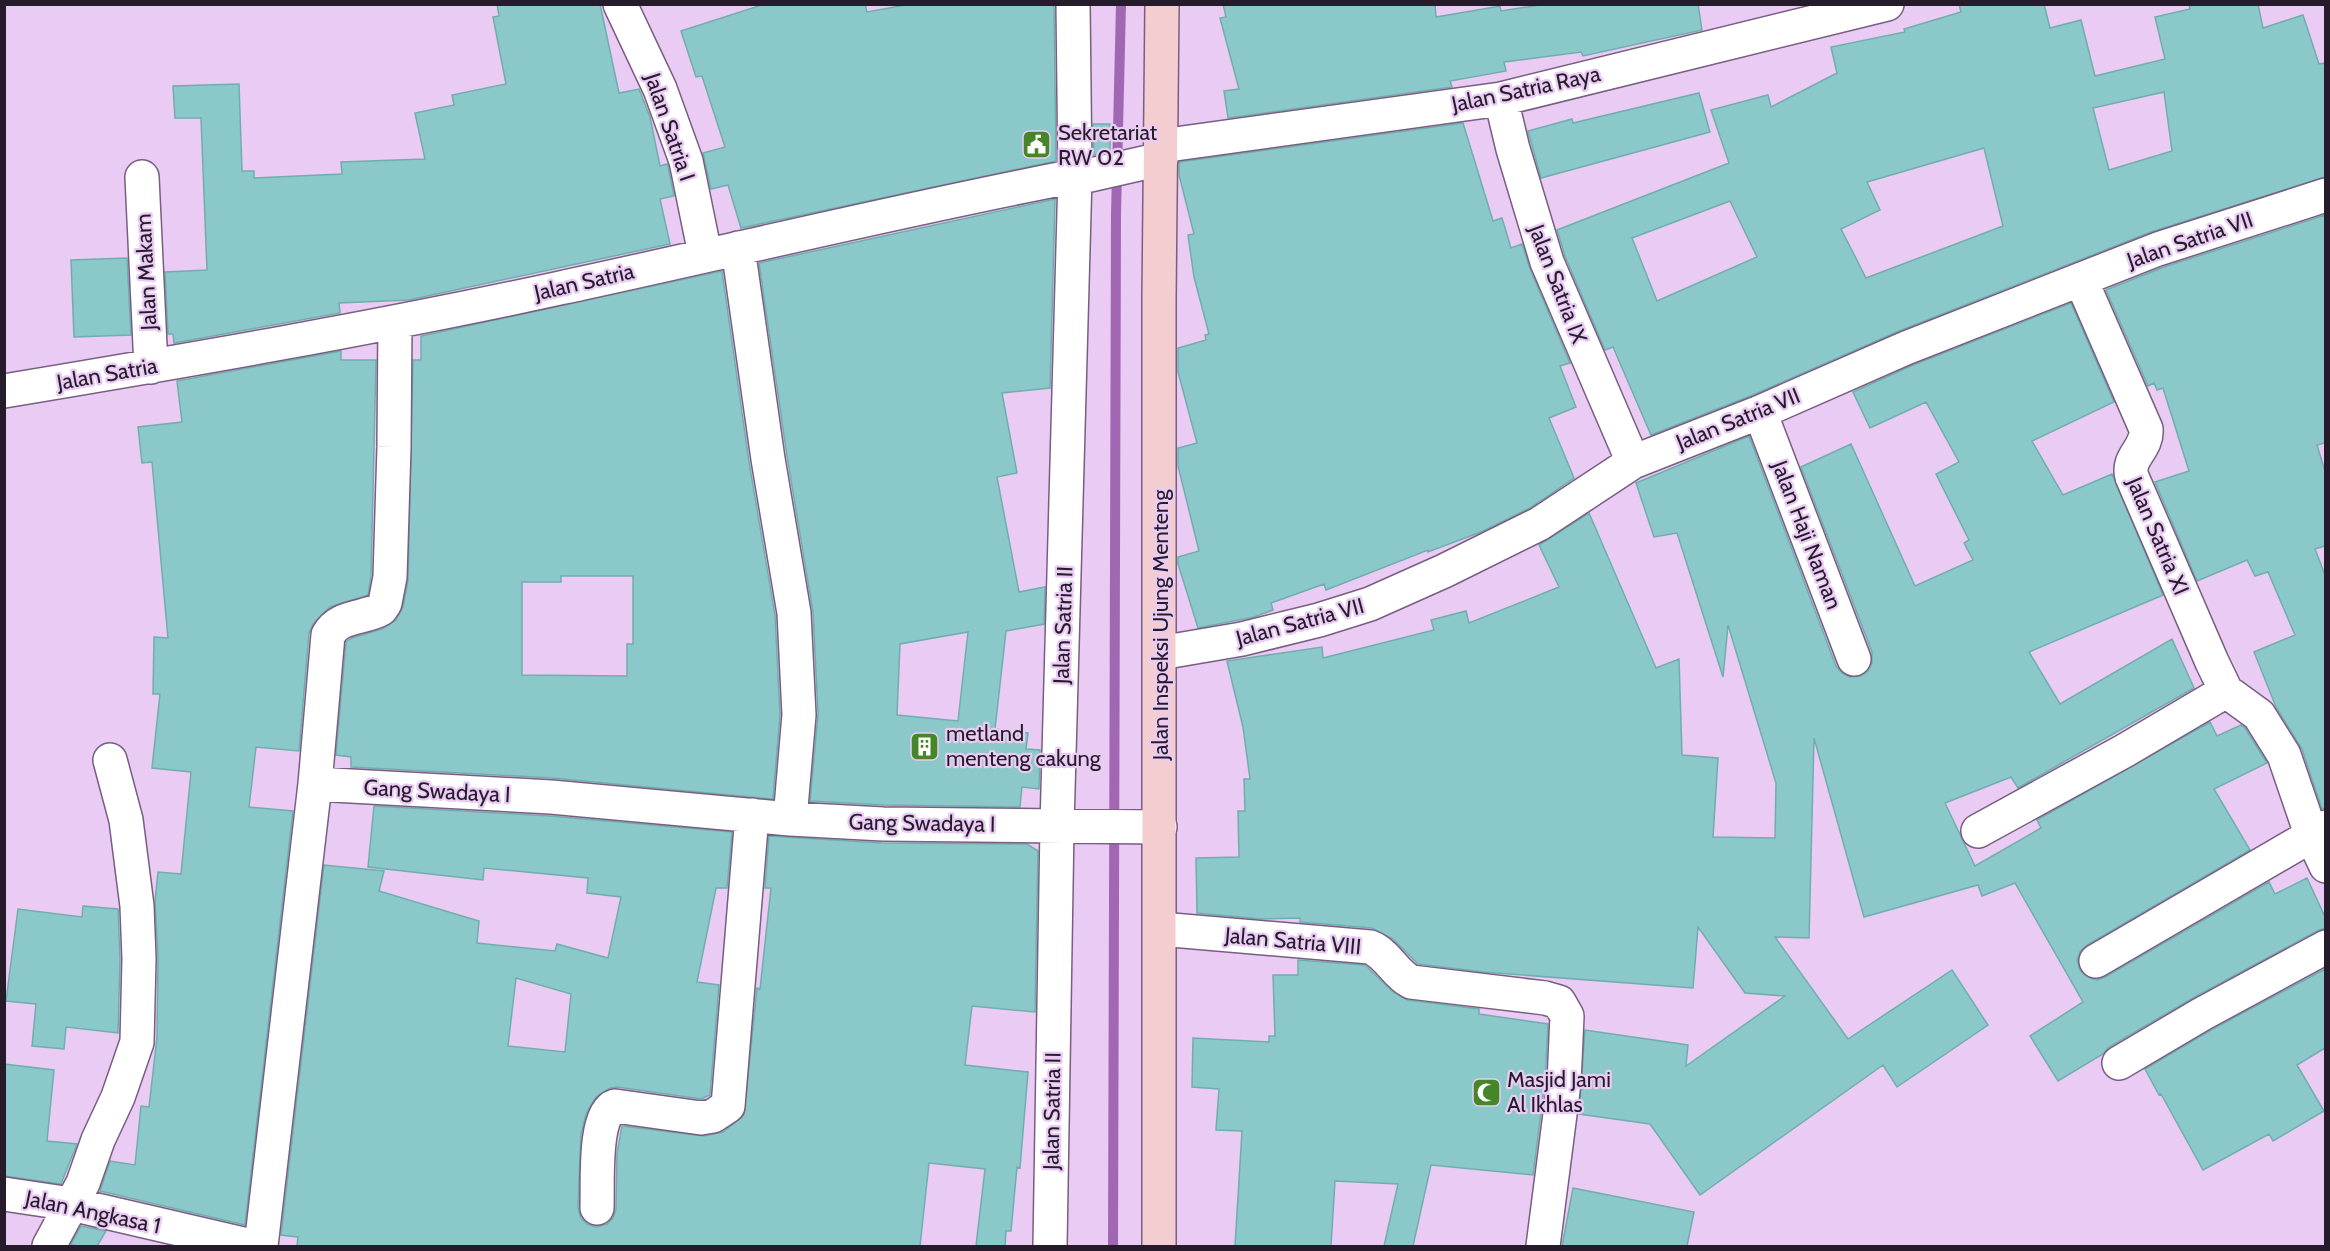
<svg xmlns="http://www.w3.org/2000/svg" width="2330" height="1251" font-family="Cabin,sans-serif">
  <rect width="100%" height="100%" fill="#e9cbf3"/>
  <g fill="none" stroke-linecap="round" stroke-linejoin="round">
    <path stroke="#a167b3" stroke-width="10" d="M1113,1246L1116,214L1121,4"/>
  </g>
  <path fill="#8bc8c9" stroke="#71adaf" stroke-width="1.5" fill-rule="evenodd" d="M497,4H600L619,93L639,89L650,117L660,166L667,164L668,166L674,196L660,199L670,244L409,300L339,303L340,313L174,343L173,334H168L165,272L207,270L201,118H175L173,86L239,84L242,171H254V178L342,174L341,162L425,159L415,113L454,105L452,95L506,84L493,17L499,16Z
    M765,4H865L867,12L911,4H1054L1056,161L741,228L728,185L711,189L703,153L725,147L702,76L696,77L681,31Z
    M1223,4H1435L1436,17L1500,6L1501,11L1546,4H1698L1702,30L1583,56L1581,52L1504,62L1506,71L1450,81L1452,87L1228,118L1224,91L1239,89L1220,18L1226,17Z
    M1959,4H2044L2050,28L2081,20L2095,76L2165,59L2155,17L2190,9L2189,4H2258L2263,28L2303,15L2319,64L2325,63V177L2151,232L1899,331L1753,395L1651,435L1613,347L1605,350L1565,256L1557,230L1729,163L1711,110L1768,95L1771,107L1837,73L1831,47L1905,32L1904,29L1961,12ZM2164,92L2172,151L2109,170L2093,108ZM1984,148L2003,226L1866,278L1841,229L1880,210L1867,182ZM1730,201L1757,257L1657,301L1632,238Z
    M1699,93L1710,132L1541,178L1528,131L1572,119L1573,123Z
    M1463,123L1493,221L1502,218L1511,248L1522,244L1530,269L1570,363L1560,366L1576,407L1549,418L1574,478L1530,508L1481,532L1428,552V550L1326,590L1324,584L1271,603L1273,610L1254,617L1198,628L1178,564V557L1199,551L1178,466V448L1197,443L1178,372V348L1206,340L1205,335L1209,334L1194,277L1188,235L1194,234L1179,175V162Z
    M1093,124H1110V151L1094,155Z
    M1055,199L1050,388L1002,393L1017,473L997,477L1019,592L1045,587L1044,624L1006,631L995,729L1028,733L1026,749L1040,750L1039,789L1022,787L1020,807L884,805L810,801L818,714L813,612L787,456L759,263ZM968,632L958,721L897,715L900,644Z
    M2325,215V443L2317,445L2325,471V546L2315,549L2325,575V808L2322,809L2302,749L2276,707L2254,652L2295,635L2268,572L2255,576L2247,560L2197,581L2155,482L2189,471L2163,388L2157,390L2154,383L2148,386L2106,290L2164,267Z
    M127,258L131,335L74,337L71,260Z
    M722,271L749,462L775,615L780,715L773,799L552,778L351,767V757L336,755L346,642L352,638L382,629L396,620L403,607L408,581L413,360H421V336ZM561,576H633V644H627V676L522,675V582H561Z
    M2071,303L2114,402L2032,441L2063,495L2112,474L2163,595L2029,652L2060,704L2172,639L2194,688L2018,788L2011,777L1945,803L1975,866L2041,828L2037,820L2210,722L2217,736L2241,725L2245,728L2267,763L2214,789L2250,850L2087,945L2080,952L2077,960L2080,970L2087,977L2097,980L2105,977L2269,882L2275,894L2307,878L2325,917V928L2317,931L2193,998L2109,1047L2103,1054L2058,1081L2030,1036L2083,1002L2015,883L1982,896L1978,885L1864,917L1814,738L1809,938L1775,937L1848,1039L1952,970L1988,1025L1897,1087L1883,1065L1700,1195L1650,1124L1579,1114L1585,1030L1688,1045L1686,1066L1785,996L1745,993L1698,927L1693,988L1483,972L1418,964L1393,939L1372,928L1300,922V918L1260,919L1197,913L1196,858L1239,857L1238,811H1245L1244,779H1250L1243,727L1227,661L1322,647L1323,658L1434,630L1431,620L1466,611L1469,623L1559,587L1539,545L1589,513L1656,668L1679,659L1682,755L1718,758L1713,837L1775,838L1776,783L1728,625L1723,677L1677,533L1654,537L1636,483L1749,436L1836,666L1842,673L1850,677L1861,676L1868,671L1872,663V652L1801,467L1851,444L1915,586L1973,560L1964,543L1969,540L1936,474L1959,462L1926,402L1870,428L1853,392L1913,365Z
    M341,351V360H376L371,575L368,595L330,607L313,624L309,633L299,751L256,747L249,807L293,811L245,1225L100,1191L110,1161L135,1165L141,1106L149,1107L157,1037L158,958L155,901L158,872L181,874L191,772L152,768L160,694H153L154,637L168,638L152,462L142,463L138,427L182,422L177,381Z
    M374,806L550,816L732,832L727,888H716L697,982L719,985L710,1095L701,1099L617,1087L610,1088L596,1097L586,1114L581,1134L578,1208L581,1218L587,1224L596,1227L607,1224L613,1218L616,1209L617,1153L622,1126L704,1136L723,1132L744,1115L757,988L760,989L771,888H765L769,836L882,843L1027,844L1038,851L1035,1012L972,1006L965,1065L1028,1072L1020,1168L1017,1167L1011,1231H1006L1005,1246H976L985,1169L929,1163L920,1246H297L298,1237L281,1235L324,865L384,871L379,891L479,921L477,943L555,951L557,944L608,958L621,897L587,893L588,878L484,868L483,880L368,867ZM516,978L571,994L565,1052L508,1046Z
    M83,906L118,909L120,959L118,1033L66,1027L64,1049L32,1046L36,1004L6,1001L18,909L82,917Z
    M1298,960L1365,965L1393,992L1408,1000L1479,1009V1014L1548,1024L1545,1081L1533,1175L1431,1165L1413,1246H1384L1398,1184L1335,1181L1331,1246H1235L1242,1131L1216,1130L1219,1089L1192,1087L1193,1038L1269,1042V1036H1275L1273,975H1298Z
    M2325,969V1048L2297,1065L2324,1111L2273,1141L2269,1134L2203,1170L2161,1094L2159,1095L2145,1069L2211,1030Z
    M4,1064L54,1070L47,1141L77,1144L61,1184L4,1176Z
    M1573,1188L1694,1212L1687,1246H1562Z
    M81,1226L106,1231L97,1246H76L71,1244Z"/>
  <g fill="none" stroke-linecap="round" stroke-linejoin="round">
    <defs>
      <path id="street" d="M620,4L660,89L686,161L705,254
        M1501,99L1513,149L1547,262L1633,462
        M1161,146L1501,99L1887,4
        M142,177L151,367
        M738,248L768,459L794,613L799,715L790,819
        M2081,280L2146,429C2148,449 2126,457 2132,477L2212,662L2226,691L2259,715L2284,755L2311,834L2326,866
        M4,391C190,360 376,328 560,288C732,251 903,209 1075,176H1086L1161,159
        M1760,412L1854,659
        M1160,653L1242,639L1319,620L1370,604L1444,571L1539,524L1633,462L1760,412L1906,348L2158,249L2326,195
        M315,784L551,797L790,819L883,824L1160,827
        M1978,831L2124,751L2226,691
        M1160,929L1370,947C1388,954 1394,973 1411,982L1545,998L1559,1002L1567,1016L1564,1083L1543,1246
        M2096,961L2326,827
        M2119,1063L2202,1014L2326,947
        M4,1194L71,1204L252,1246
        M597,1208C598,1187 593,1113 615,1106L701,1118L713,1116L728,1106L752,815
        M49,1246L83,1183L98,1140L118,1097L137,1042L139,959L137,906L126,820L110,760
        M261,1246L315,784L328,635C339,615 363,619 381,609L385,603L390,577L394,447L395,322
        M1050,1246L1057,826L1075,176L1073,4"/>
      <path id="secondary" d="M1159,1246V300L1162,4"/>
    </defs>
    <use href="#street" stroke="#785e81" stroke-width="36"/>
    <use href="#secondary" stroke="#785e81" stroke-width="36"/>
    <use href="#street" stroke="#fff" stroke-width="33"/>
    <use href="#secondary" stroke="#f3cdd0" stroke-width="33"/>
  </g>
  <defs>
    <symbol id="civic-square" viewBox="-11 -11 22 22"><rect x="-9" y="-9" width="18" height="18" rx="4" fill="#458629" stroke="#e9cbf3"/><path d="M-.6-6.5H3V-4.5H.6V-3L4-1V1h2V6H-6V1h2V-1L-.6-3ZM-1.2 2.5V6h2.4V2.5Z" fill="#fff"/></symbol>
    <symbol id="building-square" viewBox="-11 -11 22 22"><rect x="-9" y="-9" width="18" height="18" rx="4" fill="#458629" stroke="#e9cbf3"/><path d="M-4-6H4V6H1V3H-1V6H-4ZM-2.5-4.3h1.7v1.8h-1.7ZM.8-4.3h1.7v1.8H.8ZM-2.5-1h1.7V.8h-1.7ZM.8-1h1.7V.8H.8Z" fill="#fff"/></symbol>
    <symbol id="mosque-square" viewBox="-11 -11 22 22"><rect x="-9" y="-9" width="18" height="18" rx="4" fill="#458629" stroke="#e9cbf3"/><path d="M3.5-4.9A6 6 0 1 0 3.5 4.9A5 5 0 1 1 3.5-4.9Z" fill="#fff"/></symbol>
  </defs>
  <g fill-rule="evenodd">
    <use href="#civic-square" x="1020" y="128" width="33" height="33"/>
    <use href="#building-square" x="908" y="730" width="33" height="33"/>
    <use href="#mosque-square" x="1470" y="1076" width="33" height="33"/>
  </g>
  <g text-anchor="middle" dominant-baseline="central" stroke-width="4.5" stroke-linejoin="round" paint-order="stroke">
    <g font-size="22" fill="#261b2a" stroke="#e9cbf3">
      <text transform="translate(1526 89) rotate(-12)">Jalan Satria Raya</text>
      <text transform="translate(670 127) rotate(71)">Jalan Satria I</text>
      <text transform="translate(2190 240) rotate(-19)">Jalan Satria VII</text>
      <text transform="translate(146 272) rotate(-93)">Jalan Makam</text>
      <text transform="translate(584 282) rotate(-13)">Jalan Satria</text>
      <text transform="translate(1558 284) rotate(69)">Jalan Satria IX</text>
      <text transform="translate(107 374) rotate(-10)">Jalan Satria</text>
      <text transform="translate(1738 419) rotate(-22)">Jalan Satria VII</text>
      <text transform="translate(1807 535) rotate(69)">Jalan Haji Naman</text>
      <text transform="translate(2158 536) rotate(67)">Jalan Satria XI</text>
      <text transform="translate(1300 622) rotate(-15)">Jalan Satria VII</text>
      <text transform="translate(1063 625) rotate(-88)">Jalan Satria II</text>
      <text transform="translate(1160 625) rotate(-90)">Jalan Inspeksi Ujung Menteng</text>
      <text transform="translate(437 791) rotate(3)">Gang Swadaya I</text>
      <text transform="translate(922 823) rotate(1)">Gang Swadaya I</text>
      <text transform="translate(1293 941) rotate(5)">Jalan Satria VIII</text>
      <text transform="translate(1052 1111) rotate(-89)">Jalan Satria II</text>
      <text transform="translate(93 1212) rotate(12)">Jalan Angkasa 1</text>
    </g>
    <g font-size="22" fill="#261b2a" stroke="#e9cbf3" text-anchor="start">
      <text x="1058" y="132">Sekretariat<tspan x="1058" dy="25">RW 02</tspan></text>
      <text x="946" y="733">metland<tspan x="946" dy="25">menteng cakung</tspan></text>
      <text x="1507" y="1079">Masjid Jami<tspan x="1507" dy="25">Al Ikhlas</tspan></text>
    </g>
  </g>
  <rect width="2330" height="1251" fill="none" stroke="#261b2a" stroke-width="12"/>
</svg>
